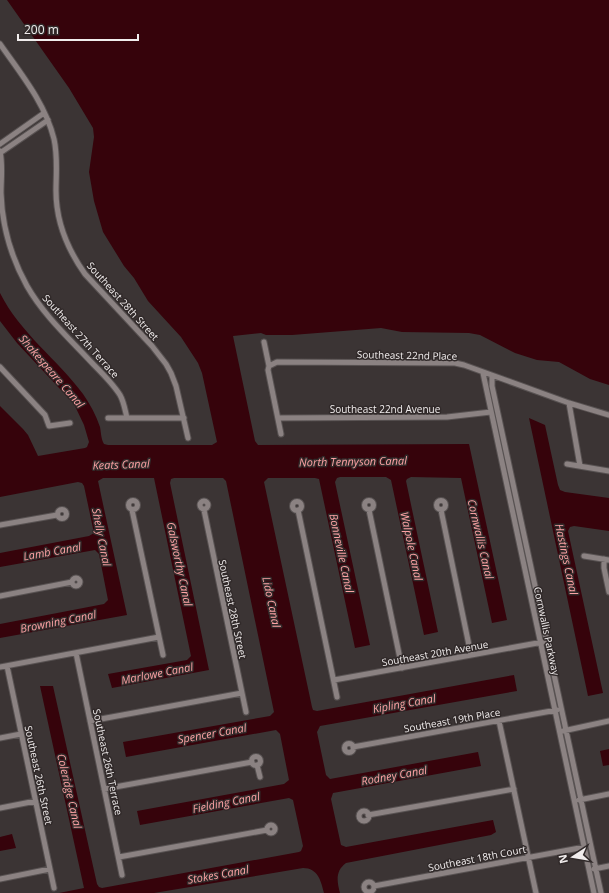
<svg xmlns="http://www.w3.org/2000/svg" width="609" height="893" font-family="'Open Sans',sans-serif">
  <rect width="100%" height="100%" fill="#3b3434"/>
  <path fill="#36030b" d="M7,0H609V385L590,379L559,362L537,360L515,353L480,335L469,333L402,332L381,328L292,335H266L261,333L233,336L255,441L258,445L469,444L507,620L492,623L461,478L411,477L407,479L406,481L438,632L424,635L391,480L386,477H340L337,478L335,482L370,645L355,648L319,479L315,478H268L264,482L312,707L313,710L317,711L514,675L517,691L320,726L317,732L326,775L330,779L478,752L481,766L333,793L331,799L341,845L346,847L493,820L496,832L491,835L346,863C335,871 337,882 340,893H324C321,881 318,868 303,868L154,893H59L84,888L40,686H53L97,884L99,887L102,888L299,852L301,851L303,846L293,800L289,798L140,825L137,811L284,784L289,780L280,734L276,730L126,757L123,742L270,716L274,712L226,481L223,478H174L171,479L170,483L209,670L112,688L108,674L187,660L191,656L154,478H103L98,481L127,615L0,638V624L104,604L108,600L99,554L95,550L0,567V553L89,536L94,533L84,486L82,483L78,482L0,497V406L23,429L28,435L38,456L85,448L87,447L89,442L84,425L74,404L17,343L0,321V293C20,333 57,359 83,394C90,404 96,415 100,427C101,432 101,439 104,444L108,445H212L217,442L202,373L198,363L181,337L148,301L134,278L124,266L103,232L94,201L89,172L94,137L93,128L69,88Z
    M529,418L545,425L558,485L560,490L565,492L609,498V531L574,526L570,527L568,531L603,693L588,696Z
    M609,749V765L603,766L600,751Z
    M12,834L16,848L0,851V837Z"/>
  <g fill="none" stroke-linecap="round" stroke-linejoin="round">
    <defs>
      <path id="minor" d="M0,44C21,74 45,103 54,139C58,157 56,174 56,191C56,221 68,250 85,274L152,346L166,364L171,373L176,386L188,438
        M0,144L44,113
        M0,151C3,165 1,179 1,193C2,226 11,257 27,286C44,316 71,340 94,365C103,374 113,384 120,395C124,402 125,410 127,418
        M0,153L48,120
        M264,342L269,366L268,370L281,434
        M269,366L277,362L455,363L464,365L569,403L609,415
        M0,367L45,415L49,426L70,423
        M483,373L594,893
        M492,376V386L601,893
        M569,403L580,466
        M108,418H184
        M278,418L447,417L491,412
        M567,464L609,471
        M436.5 505a4.5 4.5 0 1 1 9 0a4.5 4.5 0 1 1-9 0Z
        M364.5 505a4.5 4.5 0 1 1 9 0a4.5 4.5 0 1 1-9 0Z
        M128.5 505a4.5 4.5 0 1 1 9 0a4.5 4.5 0 1 1-9 0Z
        M200 505a4 4 0 1 1 8 0a4 4 0 1 1-8 0Z
        M292.5 506a4.5 4.5 0 1 1 9 0a4.5 4.5 0 1 1-9 0Z
        M57.5 514a4.5 4.5 0 1 1 9 0a4.5 4.5 0 1 1-9 0Z
        M132,510L163,655
        M204,510L246,712
        M298,510L337,697
        M369,510L402,668
        M441,510L471,655
        M0,525L57,515
        M584,556L609,560
        M604,559V568L609,592
        M72 582a4 4 0 1 1 8 0a4 4 0 1 1-8 0Z
        M0,596L72,582
        M76,653L122,875
        M7,666L54,888
        M0,667L159,637
        M334,680L543,642
        M90,721L242,693
        M499,721L536,893
        M563,731L609,721
        M0,738L21,734
        M344.5 748a4.5 4.5 0 1 1 9 0a4.5 4.5 0 1 1-9 0Z
        M353,747L557,710
        M251.5 761a4.5 4.5 0 1 1 9 0a4.5 4.5 0 1 1-9 0Z
        M257,765L260,777
        M104,789L252,762
        M579,800L609,794
        M0,808L36,801
        M359 816a5 5 0 1 1 10 0a5 5 0 1 1-10 0Z
        M368,815L514,789
        M267 829a4 4 0 1 1 8 0a4 4 0 1 1-8 0Z
        M119,857L267,830
        M594,869L609,866
        M0,879L50,869
        M364 887a5 5 0 1 1 10 0a5 5 0 1 1-10 0Z
        M374,886L585,847"/>
    </defs>
    <use href="#minor" stroke="#585252" stroke-width="7"/>
    <use href="#minor" stroke="#8b8282" stroke-width="5"/>
  </g>
  <g text-anchor="middle" dominant-baseline="central" stroke-width="3" stroke-linejoin="round" paint-order="stroke">
    <g font-size="10" fill="#f1eded" stroke="#312a2a">
      <text transform="translate(123 301) rotate(48)">Southeast 28th Street</text>
      <text transform="translate(81 336) rotate(48)">Southeast 27th Terrace</text>
      <text transform="translate(407 355) rotate(1)">Southeast 22nd Place</text>
      <text x="385" y="409">Southeast 22nd Avenue</text>
      <text transform="translate(233 609) rotate(78)">Southeast 28th Street</text>
      <text transform="translate(547 631) rotate(78)">Cornwallis Parkway</text>
      <text transform="translate(435 653) rotate(-10)">Southeast 20th Avenue</text>
      <text transform="translate(452 720) rotate(-10)">Southeast 19th Place</text>
      <text transform="translate(108 762) rotate(78)">Southeast 26th Terrace</text>
      <text transform="translate(39 775) rotate(78)">Southeast 26th Street</text>
      <text transform="translate(477 858) rotate(-11)">Southeast 18th Court</text>
    </g>
    <g font-size="11" font-style="italic" fill="#fda2a4" stroke="#312a2a">
      <text transform="translate(52 371) rotate(49)">Shakespeare Canal</text>
      <text transform="translate(353 461) rotate(-1)">North Tennyson Canal</text>
      <text transform="translate(121 464) rotate(-2)">Keats Canal</text>
      <text transform="translate(102 537) rotate(79)">Shelly Canal</text>
      <text transform="translate(481 539) rotate(77)">Cornwallis Canal</text>
      <text transform="translate(412 546) rotate(78)">Walpole Canal</text>
      <text transform="translate(52 551) rotate(-10)">Lamb Canal</text>
      <text transform="translate(342 553) rotate(78)">Bonneville Canal</text>
      <text transform="translate(567 559) rotate(78)">Hastings Canal</text>
      <text transform="translate(180 564) rotate(78)">Galsworthy Canal</text>
      <text transform="translate(272 602) rotate(78)">Lido Canal</text>
      <text transform="translate(58 621) rotate(-11)">Browning Canal</text>
      <text transform="translate(157 673) rotate(-11)">Marlowe Canal</text>
      <text transform="translate(404 703) rotate(-10)">Kipling Canal</text>
      <text transform="translate(212 733) rotate(-10)">Spencer Canal</text>
      <text transform="translate(394 775) rotate(-10)">Rodney Canal</text>
      <text transform="translate(70 791) rotate(77)">Coleridge Canal</text>
      <text transform="translate(226 802) rotate(-11)">Fielding Canal</text>
      <text transform="translate(218 874) rotate(-10)">Stokes Canal</text>
    </g>
  </g>
  <g transform="translate(573 857) rotate(258)" stroke="#312a2a" stroke-width="3" paint-order="stroke">
  <path d="M0-3L7 15L0 10L-7 15Z" fill="#f1eded"/>
  <text y="-6" font-size="11" font-weight="bold" text-anchor="middle" fill="#f1eded">N</text>
  </g>
  <path d="M18 34v6h120v-6" fill="none" stroke="#f1eded" stroke-width="2"/>
  <text x="24" y="34" font-size="12" fill="#f1eded" stroke="#312a2a" stroke-width="3" paint-order="stroke">200 m</text>
</svg>
